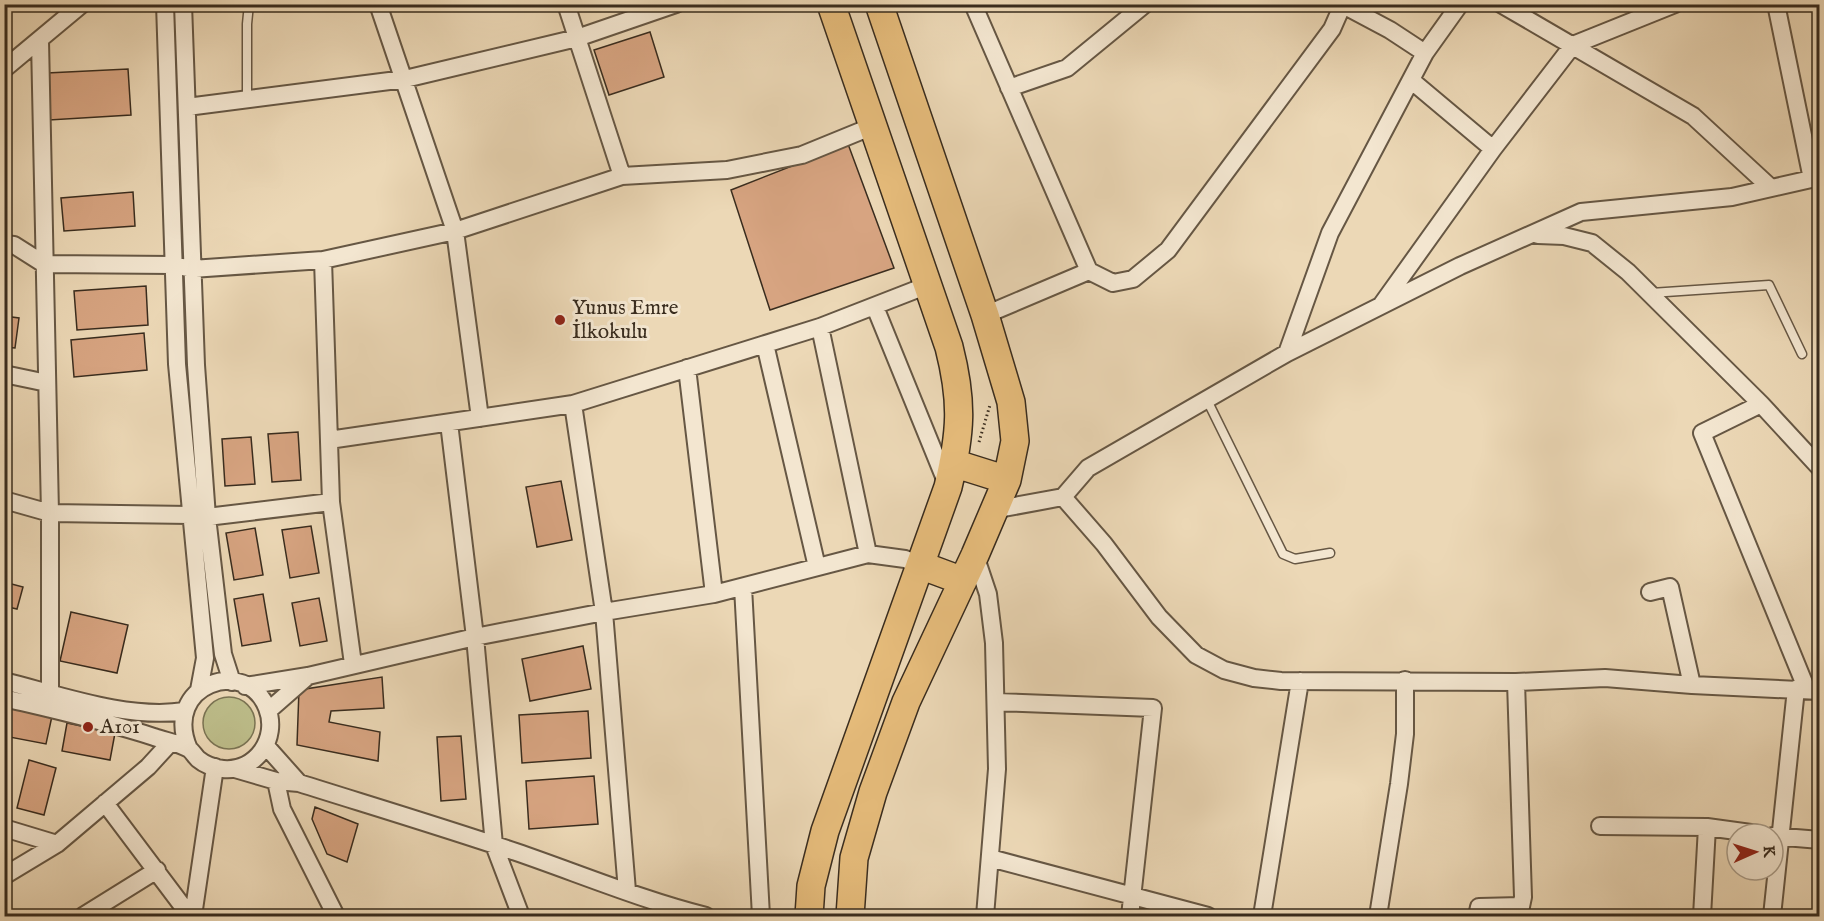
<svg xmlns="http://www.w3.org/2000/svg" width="1824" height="921" font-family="'IM FELL English',serif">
  <rect width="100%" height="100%" fill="#ecd8b6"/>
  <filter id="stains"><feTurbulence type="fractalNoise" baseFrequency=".00333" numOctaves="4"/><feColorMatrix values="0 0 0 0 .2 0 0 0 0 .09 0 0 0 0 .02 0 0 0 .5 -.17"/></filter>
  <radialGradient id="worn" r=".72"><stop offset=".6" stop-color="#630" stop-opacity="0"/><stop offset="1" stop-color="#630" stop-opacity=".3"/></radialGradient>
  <path fill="#bdbd8a" stroke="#7b7454" stroke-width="1.5" d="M203 723a26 26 0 1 1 52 0a26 26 0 1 1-52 0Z"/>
  <path fill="#d7a481" stroke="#392c1e" stroke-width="1.5" d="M650,32L664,77L609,95L594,50Z
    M128,69L131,115L49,120L47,73Z
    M848,144L894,268L770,310L731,190Z
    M133,192L135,226L64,231L61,198Z
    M146,286L148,325L77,330L74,291Z
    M4,316L19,318L15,348L4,347Z
    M144,333L147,370L74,377L71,340Z
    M298,432L301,480L272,482L268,434Z
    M251,437L255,484L225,486L222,439Z
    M561,481L572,540L537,547L526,487Z
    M311,526L319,573L290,578L282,530Z
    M255,528L263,575L234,580L226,533Z
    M4,582L23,587L17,609L4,606Z
    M263,594L271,641L242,646L234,599Z
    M319,598L327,641L300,646L292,603Z
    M71,612L128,625L117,673L60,661Z
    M583,646L591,689L530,701L522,659Z
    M382,677L384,708L331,711L329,722L380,732L378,761L297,745L299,690Z
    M4,707L52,716L46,744L4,736Z
    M588,711L591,758L522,763L519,715Z
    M67,723L115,733L110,760L62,751Z
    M461,736L466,799L441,801L437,737Z
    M29,760L56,768L44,815L17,808Z
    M594,776L598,824L529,829L526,781Z
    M315,807L358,824L347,862L327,854L312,819Z"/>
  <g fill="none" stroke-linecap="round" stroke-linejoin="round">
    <defs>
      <path id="lane" d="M247,99V24L249,4
        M1651,293L1769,285L1802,354
        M1207,400L1283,554L1295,559L1330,553"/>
      <path id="street" d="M165,4L177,364L205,658L199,690
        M183,4L196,365L207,517L223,654L232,682
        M378,4L455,231L480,418
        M566,4L622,176
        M973,4L1089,271L1113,283L1133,279L1168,250L1332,29L1343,4
        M1501,4L1693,116L1771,188
        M1776,4L1812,179
        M1343,5L1390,30L1425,53
        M40,41L50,513V693
        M4,69L82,4
        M1412,81L1493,149
        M1009,88L1067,68L1145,4
        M187,107L405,79L577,38L676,4
        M1538,235L1564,236L1592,243L1628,272L1761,404L1820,468
        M4,244L14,245L44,264L173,265L192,269L323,260L455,231L622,176L727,170L802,155L873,126
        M323,260L331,502L353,664
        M1382,304L1493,149L1573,45L1675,4
        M875,307L947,484
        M985,315L1089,271
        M820,327L868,554
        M765,344L817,567
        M1287,353L1330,233L1425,53L1460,4
        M687,368L714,594
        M4,374L47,383
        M573,404L604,612L627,891
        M1761,404L1702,433L1807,690
        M449,423L475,637L494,845L521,916
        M329,440L573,404L820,327L928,285
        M1063,497L1104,544L1159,617L1196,655L1224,670L1254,678L1281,681L1516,682L1605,678L1692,685L1820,691
        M4,500L50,513L190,515
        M993,510L1063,497L1088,468L1287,353L1460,266L1581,212L1732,197L1820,177
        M207,517L331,502
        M975,555L988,594L994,643L997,769L985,916
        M743,587L761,916
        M1650,592L1670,587L1692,685
        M4,681C60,695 128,720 185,711
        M1516,682L1523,897L1519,916
        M245,686L308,676L475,637L604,612L714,594L868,554L905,559L920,565
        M4,698C55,710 105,721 154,737C165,741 179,743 189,749C192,751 195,756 198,759C204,764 214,768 223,769C256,772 279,738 267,708C247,656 161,684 189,749
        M996,702L1153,708L1130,916
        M268,711L308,676
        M266,746L299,783
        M235,769L276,781L299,783C372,806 445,828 516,852C580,874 642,900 706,916
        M276,781L282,809L336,916
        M105,803L190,916
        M1600,826L1707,827L1758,834
        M4,828L57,844
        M1773,836L1820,840
        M990,858L1208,916
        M4,876L57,844L148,767L170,743
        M83,916L157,870
        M193,916L215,767
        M1262,916L1300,681
        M1378,916L1399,784L1405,734V680
        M1477,916L1479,907L1521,906
        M1702,916L1707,827
        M1772,916L1796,689"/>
      <path id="primary" d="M953,463L1007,480
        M920,565L963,581
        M809,916L811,886L825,831L948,487C961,432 963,402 949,347L831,4
        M850,916L854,858L873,792L906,702L975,555L1007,480L1015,441L1011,402L985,315L879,4"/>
    </defs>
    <use href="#lane" stroke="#665744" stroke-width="11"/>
    <use href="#street" stroke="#665744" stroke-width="20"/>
    <use href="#primary" stroke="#392c1e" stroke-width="30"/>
    <path stroke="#392c1e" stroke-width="3" stroke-dasharray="1.5 3" stroke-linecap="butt" d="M979,442L990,405"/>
    <use href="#lane" stroke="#f3e6d0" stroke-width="8"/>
    <use href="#street" stroke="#f3e6d0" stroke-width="16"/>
    <use href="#primary" stroke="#e6bc7b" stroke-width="27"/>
  </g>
  <g fill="#8f2418" stroke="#f3e6d0" stroke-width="2">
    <circle cx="560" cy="320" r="6"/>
    <circle cx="88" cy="727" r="6"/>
  </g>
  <g text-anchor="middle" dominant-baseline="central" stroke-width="6" stroke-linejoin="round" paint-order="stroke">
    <g font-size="21" fill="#392c1e" stroke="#f3e6d0" text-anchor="start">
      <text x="572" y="308">Yunus Emre<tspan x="572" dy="24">İlkokulu</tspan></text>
      <text x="100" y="727">A101</text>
    </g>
  </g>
  <rect width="1824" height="921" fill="none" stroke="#ecd8b6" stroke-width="24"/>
  <rect x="6" y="6" width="1812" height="909" fill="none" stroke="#392c1e" stroke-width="3"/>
  <rect x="12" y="12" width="1800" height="897" fill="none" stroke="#392c1e" stroke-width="1.5"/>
  <g transform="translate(1755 852) rotate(87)"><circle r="28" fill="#f3e6d0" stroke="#a99c89" stroke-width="1.5"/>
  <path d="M0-4.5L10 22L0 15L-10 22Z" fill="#8f2418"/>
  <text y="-9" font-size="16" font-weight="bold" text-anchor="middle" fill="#392c1e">K</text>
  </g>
  <rect width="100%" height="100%" filter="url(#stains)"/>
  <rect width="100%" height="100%" fill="url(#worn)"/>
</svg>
